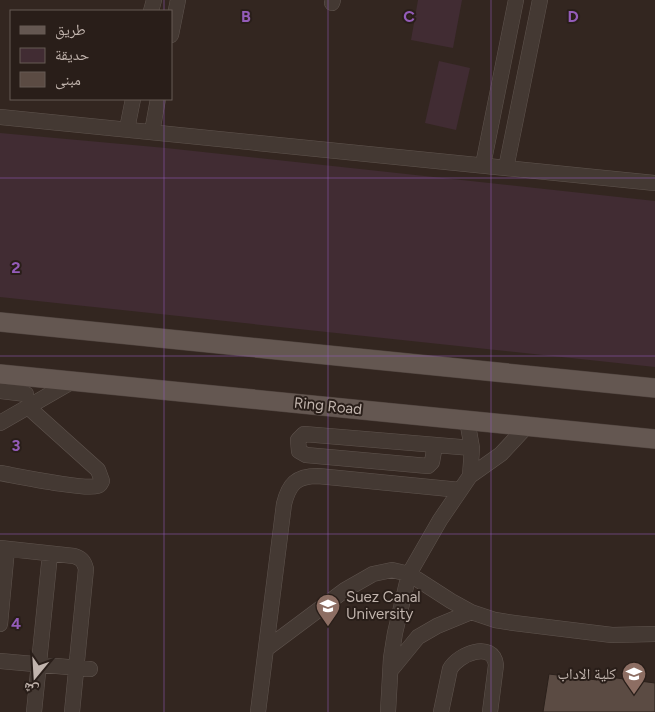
<svg xmlns="http://www.w3.org/2000/svg" width="655" height="712" font-family="Figtree,'Noto Naskh Arabic',sans-serif">
  <rect width="100%" height="100%" fill="#332620"/>
  <path fill="#412c33" d="M418,0H462L453,48L411,40Z
    M439,61L470,68L456,130L425,123Z
    M0,133L166,148L655,201V367L0,297Z"/>
  <path fill="#5b4b43" stroke="#2b201b" d="M549,674L597,680L601,676L655,683V712H543Z"/>
  <g fill="none" stroke-linecap="round" stroke-linejoin="round">
    <defs>
      <path id="minor" d="M332,3L333,0
        M151,11L154,0
        M171,35L178,0
        M0,117L655,183
        M127,129L133,99
        M152,132L158,99
        M483,165L516,0
        M506,168L540,0
        M0,391L26,394
        M467,420L472,448L470,476
        M0,423L73,381
        M435,445L432,462L428,466L306,455L299,451L298,440L304,434L472,448
        M0,473C17,476 85,490 97,486C101,485 100,484 102,481L98,470L28,407
        M0,548L74,556C81,558 84,561 86,569L72,712
        M0,624L7,549
        M266,649L345,590L373,574L392,570L409,574L451,601L471,612L495,620L514,623L612,635L655,634
        M0,661L90,669
        M391,670L418,637L437,626L471,612
        M34,712L50,554
        M258,712L284,504C289,484 296,476 318,476L460,490
        M388,712L391,658L395,633L409,574L440,520L470,476L501,454L527,426
        M441,712L450,669C458,654 493,640 496,665L490,712"/>
      <path id="major" d="M0,322L655,388
        M0,374L655,439"/>
    </defs>
    <use href="#minor" stroke="#5f544e" stroke-width="16"/>
    <use href="#major" stroke="#4e423d" stroke-width="20"/>
    <use href="#minor" stroke="#443933" stroke-width="15"/>
    <use href="#major" stroke="#645751" stroke-width="19"/>
  </g>
  <path fill="none" stroke="#945cb9" stroke-width="1" stroke-opacity="0.55" d="M164,0V11M328,0V712M491,0V712M164,99V712M0,178H655M0,356H655M0,534H655"/>
  <defs>
    <symbol id="university-pin" viewBox="-11 -11 22 30"><path d="M0 17L-7.5 6A9.5 9.5 0 1 1 7.5 6Z" fill="#8d6e63" stroke="#291e19"/><path d="M0-5L7-2L0 1L-7-2ZM-4 1L0 2.5L4 1V4Q0 6-4 4Z" fill="#fff"/></symbol>
  </defs>
  <g fill-rule="evenodd">
    <use href="#university-pin" x="314" y="592" width="28" height="38"/>
    <use href="#university-pin" x="620" y="660" width="28" height="38"/>
  </g>
  <g text-anchor="middle" dominant-baseline="central" stroke-width="4" stroke-linejoin="round" paint-order="stroke">
    <g font-size="15" fill="#c1b4ad" stroke="#291e19">
      <text transform="translate(328 406) rotate(6)">Ring Road</text>
    </g>
    <g font-size="15" fill="#c1b4ad" stroke="#291e19" text-anchor="start">
      <text x="346" y="597">Suez Canal<tspan x="346" dy="17">University</tspan></text>
      <text x="616" y="674" text-anchor="end">كلية الاداب</text>
    </g>
  </g>
  <g font-size="16" text-anchor="middle" font-weight="bold" fill="#945cb9" stroke="#291e19" stroke-width="4" stroke-linejoin="round" paint-order="stroke">
    <text x="246" y="22">B</text>
    <text x="409" y="22">C</text>
    <text x="573" y="22">D</text>
    <text x="16" y="273">2</text>
    <text x="16" y="451">3</text>
    <text x="16" y="629">4</text>
  </g>
  <rect x="10" y="10" width="162" height="90" fill="#291e19" stroke="#665a54"/>
  <rect x="20" y="26" width="25" height="8" fill="#645751" stroke="#665a54"/>
  <text x="55" y="35" font-size="15" fill="#c1b4ad">طريق</text>
  <rect x="20" y="48" width="25" height="15" fill="#412c33" stroke="#665a54"/>
  <text x="55" y="60" font-size="15" fill="#c1b4ad">حديقة</text>
  <rect x="20" y="72" width="25" height="15" fill="#5b4b43" stroke="#665a54"/>
  <text x="55" y="85" font-size="15" fill="#c1b4ad">مبنى</text>
  <g transform="translate(35 677) rotate(198)" stroke="#291e19" stroke-width="4" paint-order="stroke">
  <path d="M0-4L9 19L0 12L-9 19Z" fill="#c1b4ad"/>
  <text y="-8" font-size="14" font-weight="bold" text-anchor="middle" fill="#c1b4ad">ش</text>
  </g>
</svg>
